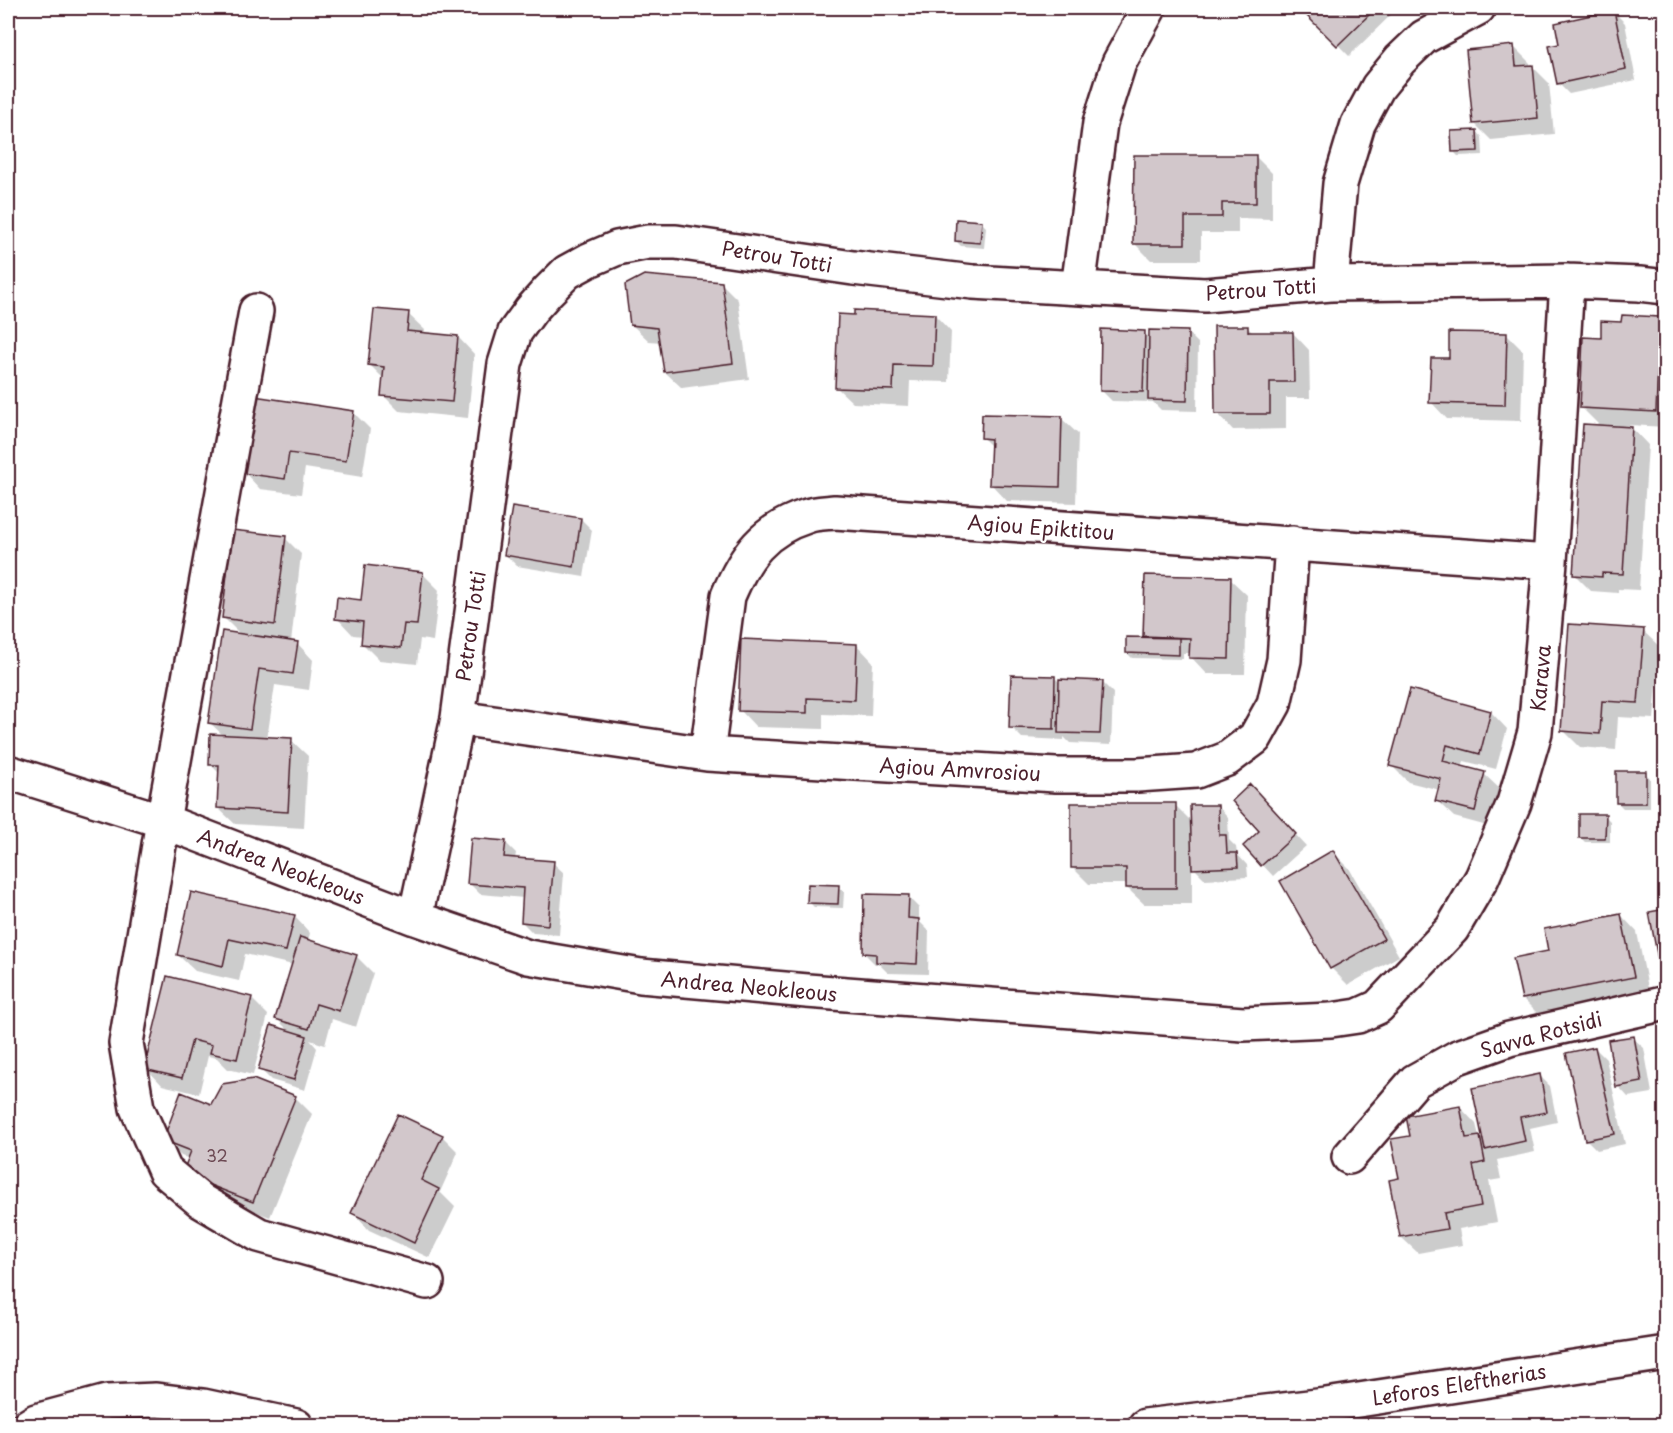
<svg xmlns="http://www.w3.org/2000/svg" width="1673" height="1433" font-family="'Playpen Sans',sans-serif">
  <rect width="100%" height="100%" fill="#fff"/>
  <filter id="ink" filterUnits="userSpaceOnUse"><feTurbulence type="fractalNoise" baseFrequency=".0167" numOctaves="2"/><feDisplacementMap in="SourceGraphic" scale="12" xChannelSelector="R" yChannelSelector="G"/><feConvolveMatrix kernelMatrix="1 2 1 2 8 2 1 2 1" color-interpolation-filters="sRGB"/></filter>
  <g filter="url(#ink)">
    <path fill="#0003" d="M1304,8H1398L1349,56L1303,9Z
      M1614,12L1625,23L1636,80L1569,94L1558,83L1561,45Z
      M1513,46L1530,63V66H1532L1549,83L1554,134L1491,140L1475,124Z
      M1477,131L1482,137L1483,155L1458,156L1453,151Z
      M1256,157L1272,173V219L1238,218V233H1201V260H1151L1135,244Z
      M981,222L986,227L984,248L961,246L956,241Z
      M722,284L738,300L749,379L682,388L665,372L661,342L649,341L632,325Z
      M408,314L425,330L424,334L458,337L474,354L468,418L399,411L383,395L384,379L370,365Z
      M935,315L951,332L949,382L910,381L909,406L853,403L836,387Z
      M1659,318L1666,325V427L1629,425L1648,445L1639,590L1618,589V593L1591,591L1575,575L1600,426L1581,407L1602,339L1623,323Z
      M1247,327L1254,334L1293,333L1309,350L1310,398H1286V429L1233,430L1217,413Z
      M1144,332L1150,339L1187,332L1198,343L1197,411L1161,410L1153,402L1112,401L1101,390Z
      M1506,334L1523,351L1521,421L1447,419L1431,402L1450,360Z
      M353,412L370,429L362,477L305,468L301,494L260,489L244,472Z
      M1061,418L1078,434L1076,503L1007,501L991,484L992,447L983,438Z
      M581,519L592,530L584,577L517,566L506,555Z
      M285,538L301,554L291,643H297L313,660L309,690L275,685L267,739L291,740L308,756L304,828L235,824L218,808L220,774L211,765L224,736L209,722L241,635L223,617Z
      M422,573L439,590L433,641L420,639L417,664L379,660L362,643L363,636L353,635L337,618L363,602Z
      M1230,579L1247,595L1245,674H1207L1191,657V653H1183V659L1132,658L1127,653L1148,639L1145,635Z
      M1643,631L1660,647L1654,719L1618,717L1616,750L1580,747L1563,730Z
      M857,645L873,662L871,716L823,714V729L756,727L740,710Z
      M1055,678L1061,684L1102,682L1113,693L1111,745L1070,743L1064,737V740L1022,738L1011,727Z
      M1491,712L1507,729L1496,769L1464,761L1462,768L1484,774L1501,790L1491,827L1454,817L1437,801L1440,790L1408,782L1391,765Z
      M1645,773L1650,778V808H1623L1618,803Z
      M1261,797L1306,846L1273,876L1245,846L1261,831Z
      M1175,805L1192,822L1218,806L1228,817L1229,840L1236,847L1237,854L1247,865L1248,877L1205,879L1192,866V904H1144L1127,888V884H1089L1072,867Z
      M1605,816L1610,821V842H1585L1580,837Z
      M505,842L516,853L515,859L553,863L564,873L559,935L533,933L522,922L524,898L480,894L469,883Z
      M1333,852L1349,868L1399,956L1348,985L1331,968L1282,881Z
      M838,887L844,892L843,908L814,907L809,902Z
      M908,897L919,908V921L929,931L928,974L888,973L879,964H875L864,953Z
      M1621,915L1637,932L1649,993L1539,1015L1523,999L1550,952Z
      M294,916L310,933L308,941L356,956L373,973L356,1027L332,1019L325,1045L310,1040L317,1048L305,1090L271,1080L260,1069L290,1032L277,1019L293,965L245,954L239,981L195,971L178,955Z
      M251,998L268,1015L253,1075L228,1069L217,1058L208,1056L199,1094L162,1085L146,1068Z
      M1633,1038L1644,1048L1652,1093L1628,1097L1618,1086Z
      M1595,1048L1606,1059L1625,1144L1597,1150L1586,1139Z
      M1539,1075L1550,1086L1557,1122L1530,1128L1535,1152L1497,1160L1501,1179L1489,1181L1497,1222L1459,1229L1462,1245L1418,1253L1401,1237V1179L1411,1137L1460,1107L1476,1124L1479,1136L1485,1143Z
      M295,1097L312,1114L270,1217L201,1190L190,1159L181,1156L164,1139L212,1106Z
      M442,1136L458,1152L440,1192L455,1207L430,1258L369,1230L353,1213Z"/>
    <path fill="#d2c7cb" stroke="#4a1f2b" stroke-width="1.5" d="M1302,8H1376L1337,46L1300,9Z
      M1614,10L1626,69L1557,84L1549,46L1559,44L1555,23Z
      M1514,45L1516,66L1533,65L1538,118L1473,124L1466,50Z
      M1477,130L1478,151L1452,152L1451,131Z
      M1134,155H1256V203H1222V217H1185V244H1133Z
      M956,219L982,221L980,243L955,241Z
      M644,275L722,282L733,363L664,372L657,328L630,325L625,285Z
      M374,309L409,312L407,331L458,336L452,402L381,396L384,367L368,365Z
      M854,310L935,314L933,366L894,365L893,390L835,388L838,314L854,315Z
      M1622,315L1660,317L1656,412L1580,408L1583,337L1601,338V321L1621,322Z
      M1214,326H1248V332H1293L1294,382H1270V414H1215Z
      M1101,329L1145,331L1143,392L1100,391Z
      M1149,330L1188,331L1187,401L1148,400Z
      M1449,332L1507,333L1505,405L1429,403L1431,358H1449Z
      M254,396L354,411L346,461L289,453L285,479L242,473Z
      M982,414L1062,416L1060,487L989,485L991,439L981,438Z
      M1583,424L1632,427L1623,574L1602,573V577L1573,575Z
      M512,507L581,518L574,567L504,555Z
      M232,530L286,536L275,625L222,618Z
      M365,565L423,572L417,625L404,624L401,648L361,644L363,622L335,619L337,597L361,600Z
      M1145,575L1231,577L1229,659L1189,658L1190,638L1143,636Z
      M1569,624L1644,629L1638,703L1602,701L1600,734L1561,731Z
      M222,631L298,642L293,674L259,669L250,729L208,723Z
      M1126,637L1179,638V655L1126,653Z
      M741,639L857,644L855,700L807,698V713L738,711Z
      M1011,675L1055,676L1054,729L1009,728Z
      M1059,679L1103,681L1100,734L1058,733Z
      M1410,689L1491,711L1480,754L1447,745L1443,761L1485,772L1475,811L1435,801L1441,779L1389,766Z
      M210,734L292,738L288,812L217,808L219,765H209Z
      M1616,771H1646V803H1616Z
      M1250,784L1296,834L1261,866L1243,846L1259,831L1232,801Z
      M1071,803H1176V888H1126V868H1071Z
      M1190,805H1218L1219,835H1226L1227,853H1237L1238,867L1192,869Z
      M1579,814H1606L1605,838H1579Z
      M471,838L506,841L504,857L554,861L548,925L521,922L523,888L467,884Z
      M1333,850L1384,939L1330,969L1280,881Z
      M808,884L839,885L838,904L807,903Z
      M191,892L295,915L286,951L229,939L223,966L177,955Z
      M864,894L909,895L908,918L919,919L917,964L876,962V954L863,953Z
      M1666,909V974L1661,975L1649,912Z
      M1621,914L1634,977L1522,999L1513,958L1548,951L1544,929Z
      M300,937L357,955L339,1011L316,1004L309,1029L275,1019Z
      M167,976L252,997L237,1059L210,1053L212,1045L192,1040L182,1078L144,1069Z
      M271,1025L307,1036L294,1080L258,1070Z
      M1634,1036L1642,1082L1616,1087L1608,1040Z
      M1595,1047L1615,1134L1585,1140L1566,1053Z
      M1540,1074L1547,1112L1520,1117L1525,1141L1485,1150L1472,1088Z
      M253,1079L296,1096L253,1202L182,1174L191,1151L163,1140L181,1092L211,1104L222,1084Z
      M1460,1106L1466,1138L1480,1136L1485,1162L1473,1165L1481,1206L1444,1213L1447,1229L1400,1237L1389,1180L1399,1178L1391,1139L1410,1136L1406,1116Z
      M398,1114L443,1135L421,1180L439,1189L414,1243L351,1213Z"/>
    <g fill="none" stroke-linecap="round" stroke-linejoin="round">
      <defs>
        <path id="minor" d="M1331,284L1340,184L1358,124L1378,87L1400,60L1424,37L1478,8
          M1078,288L1100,123L1119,63L1149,8
          M256,311L163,821L126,1043L137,1108L165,1171L201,1201L259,1235L427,1282
          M458,718L707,754L1056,775H1137L1196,771L1227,759L1255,738L1274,704L1284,660L1292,543
          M707,754L728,596C745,556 763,530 807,516C815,513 826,513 835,512L1550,562
          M8,772L163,821L415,918L528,957L641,976L807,991L1243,1024L1331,1020L1358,1016L1378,1007L1452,929L1482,878L1514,803L1535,732L1550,562L1567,281
          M415,918L458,718L505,364L515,332L531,310L548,291L567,272L589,260L617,248L648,242H676L853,268L973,282L1205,295L1331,284L1567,281L1639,284L1666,287
          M1349,1157L1415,1081L1458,1057L1509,1039L1666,1003
          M28,1426L36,1421L107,1402L156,1400L203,1406L296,1426
          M1145,1426L1326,1405L1666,1353"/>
      </defs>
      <use href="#minor" stroke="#4a1f2b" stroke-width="38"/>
      <use href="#minor" stroke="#fff" stroke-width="33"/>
    </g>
  </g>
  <g text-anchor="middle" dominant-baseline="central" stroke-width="4.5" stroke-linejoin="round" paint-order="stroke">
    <g font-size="16" fill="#6c4953">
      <text x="217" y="1155">32</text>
    </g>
    <g font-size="20" fill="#4a1f2b" stroke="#fff">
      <text transform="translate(777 256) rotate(9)">Petrou Totti</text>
      <text transform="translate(1261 289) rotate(-4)">Petrou Totti</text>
      <text transform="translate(1041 527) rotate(4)">Agiou Epiktitou</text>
      <text transform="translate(470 626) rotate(-82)">Petrou Totti</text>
      <text transform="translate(1540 678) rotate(-85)">Karava</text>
      <text transform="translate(960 769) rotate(3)">Agiou Amvrosiou</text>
      <text transform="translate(281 866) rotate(21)">Andrea Neokleous</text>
      <text transform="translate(749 986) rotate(5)">Andrea Neokleous</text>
      <text transform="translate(1541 1034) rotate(-15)">Savva Rotsidi</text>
      <text transform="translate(1459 1384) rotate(-9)">Leforos Eleftherias</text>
    </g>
  </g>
  <rect width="1673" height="1433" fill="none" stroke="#fff" stroke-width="30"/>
  <rect x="15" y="15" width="1643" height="1403" fill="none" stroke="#4a1f2b" stroke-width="2" filter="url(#ink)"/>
</svg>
